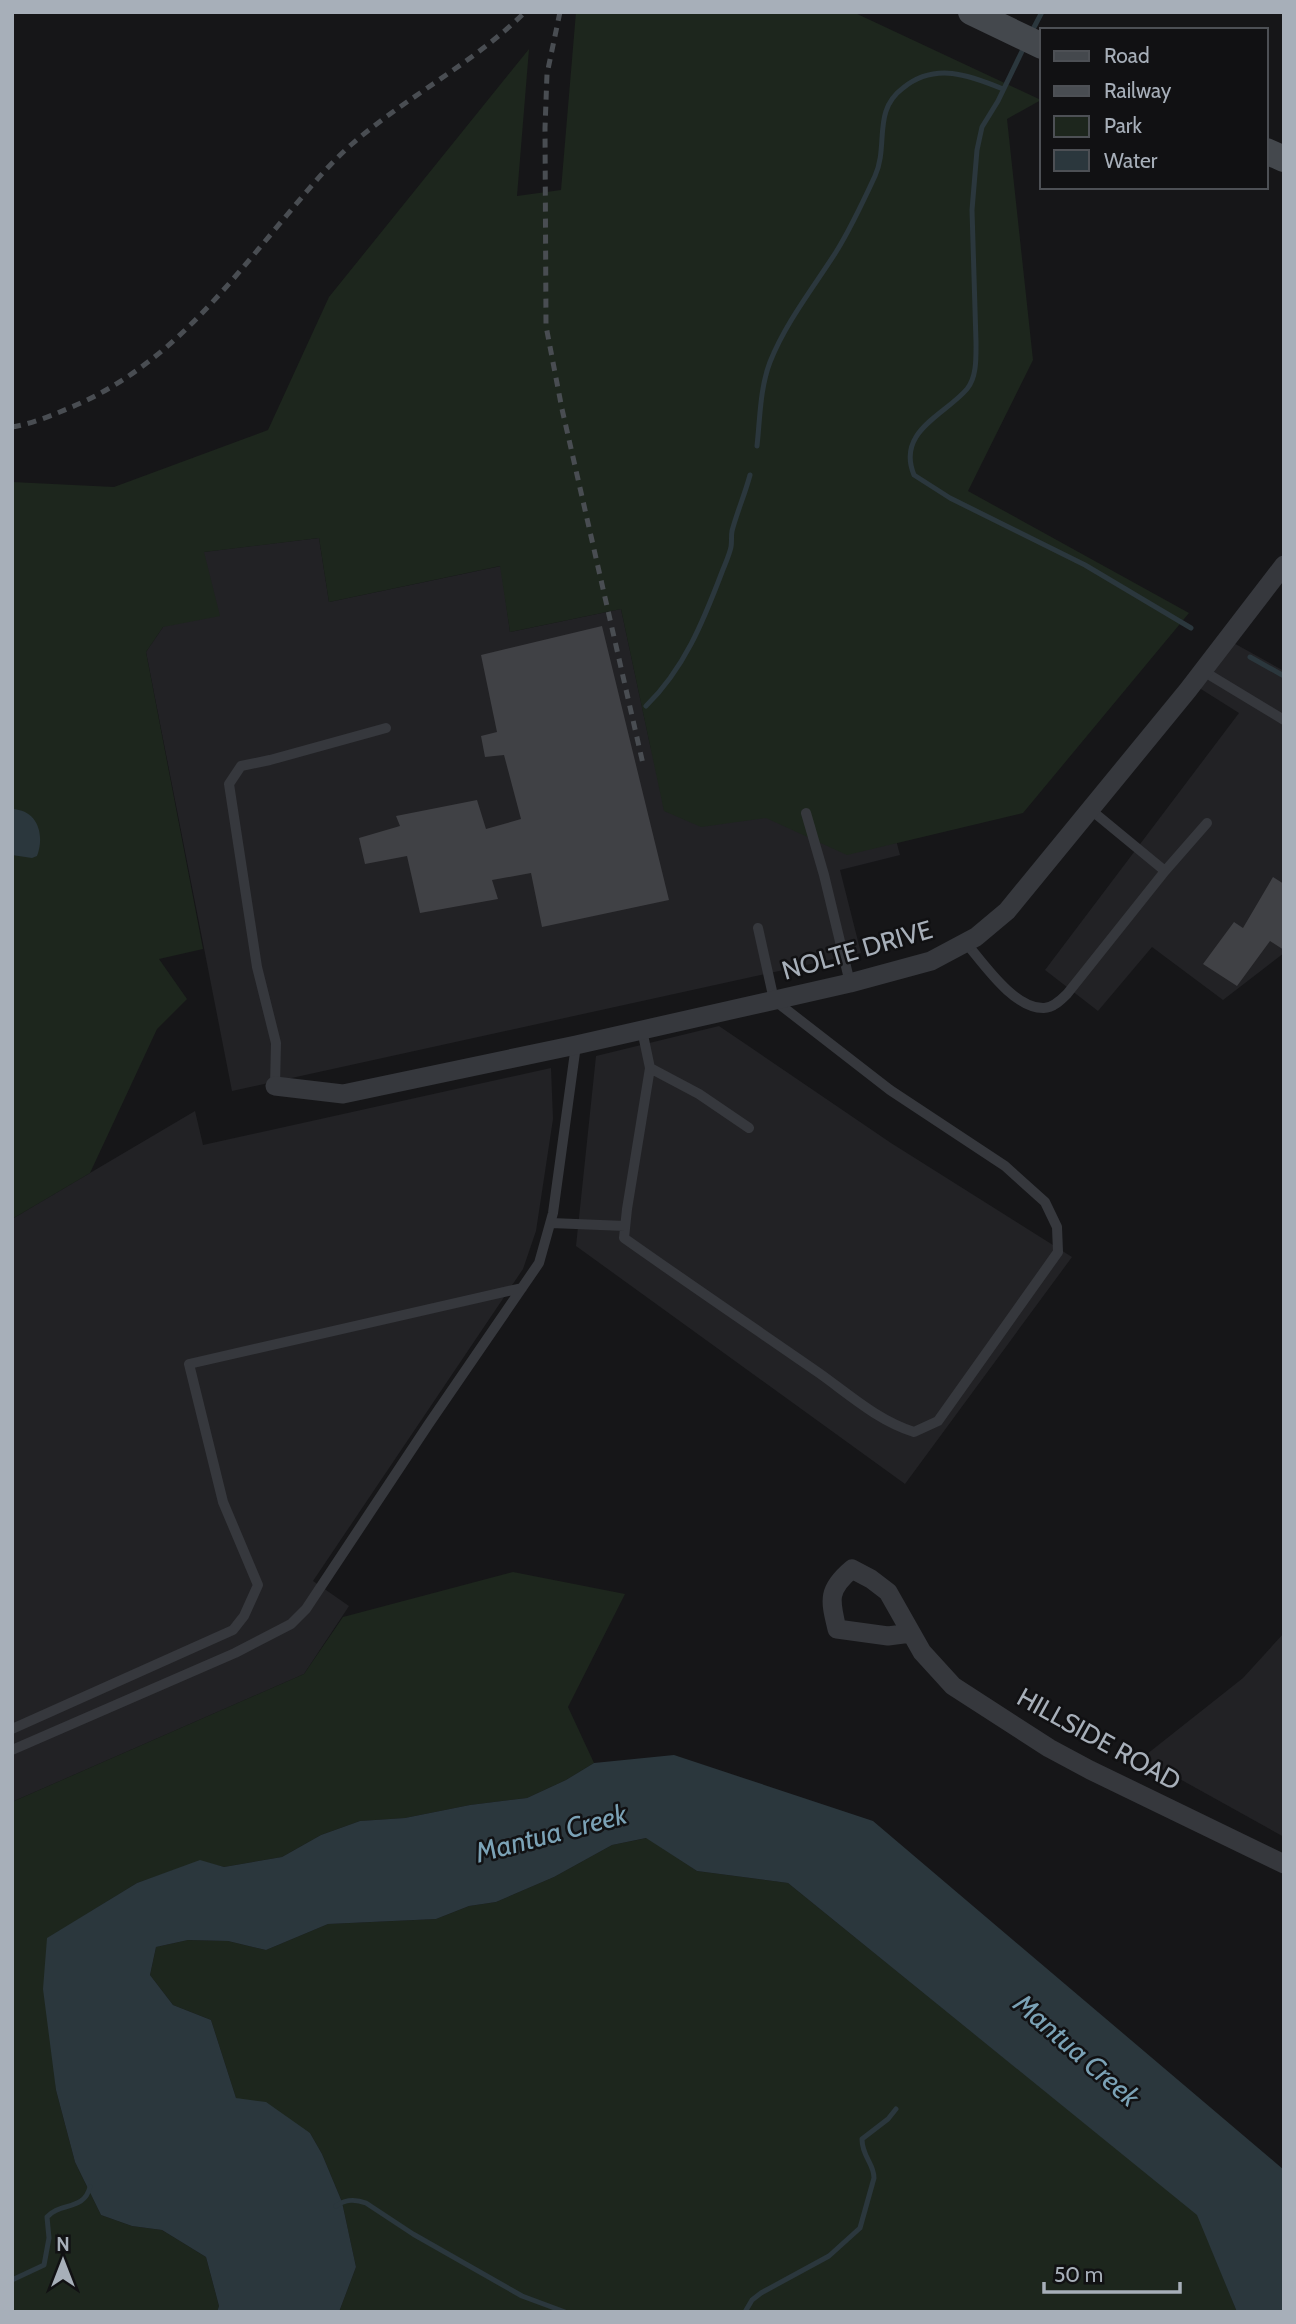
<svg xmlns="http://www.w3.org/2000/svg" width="1296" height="2324" font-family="Cabin,sans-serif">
  <rect width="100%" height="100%" fill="#161618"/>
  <path fill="#222225" d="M319,538L329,602L501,566L510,632L621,609L651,749L873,752L900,855L840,870L861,953L232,1091L146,652L163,627L203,552Z
    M1221,636L1284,671V953L1223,1000L1152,947L1098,1011L1045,970L1239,713L1185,679Z
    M719,1026L891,1143L1072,1257L905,1484L576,1246L596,1056Z
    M551,1068L553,1119L536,1231L523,1269L313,1581L349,1606L304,1674L12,1802V1219L195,1111L203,1145Z
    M1284,1633V1837L1142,1758L1243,1678Z"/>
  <path fill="#1d261d" d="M576,12H853L1041,100L1007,119L1033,360L968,491L1189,613L1023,813L847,855L766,818L701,827L664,811L621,609L510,632L500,566L329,602L319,538L204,552L220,616L163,627L146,652L203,949L159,959L187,999L157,1029L90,1173L12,1219V482L114,487L268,430L329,297L529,49L517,196L561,190Z
    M513,1572L625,1594L568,1707L594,1763L566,1780L527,1798L470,1805L405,1818L360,1821L321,1835L282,1857L224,1867L200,1861L137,1883L48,1938L56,2090L75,2162L101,2215L132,2226L162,2230L206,2257L219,2306L217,2312H12V1802L304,1674L343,1617Z
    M647,1838L697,1871L788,1883L1198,2215L1237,2312H339L356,2267L342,2202L322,2154L310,2133L236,2098L211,2020L173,2005L150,1975L156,1947L188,1940L228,1941L266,1950L328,1924L436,1919L469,1906L496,1902L554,1877L612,1845Z"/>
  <path fill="#2b373d" d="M12,809C38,810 45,835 37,856L32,858L12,855Z
    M674,1755L873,1821L1284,2170V2312H1237L1197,2215L788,1883L697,1871L646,1838L612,1845L554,1877L496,1902L469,1906L436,1919L328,1924L266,1950L228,1941L188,1940L156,1947L150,1975L173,2005L211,2020L236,2098L266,2102L310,2133L322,2154L342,2202L356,2267L339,2312H217L219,2306L206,2257L162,2230L132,2226L101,2215L75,2162L56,2090L43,1989L47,1938L137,1883L200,1860L224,1867L282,1857L321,1835L360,1821L405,1818L470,1805L527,1798L566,1780L594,1763Z"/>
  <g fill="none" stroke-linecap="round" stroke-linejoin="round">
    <path stroke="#2b373d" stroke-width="5" d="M1031,33L1042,12
      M1025,45L998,101L982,127L977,150L972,210L976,342C976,357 977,377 967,389C945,415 896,431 914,475L950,498L1085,565L1191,628
      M757,446C760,419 760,388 770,362C786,322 813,288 836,252C851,228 863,202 875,176C889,145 872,111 903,88C935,62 969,75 1003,89
      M1250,657L1284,676
      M646,706C684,669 703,622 722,572C725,564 729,556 731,547C732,542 731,536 732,531C737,512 745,494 750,475
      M336,2206C346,2199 355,2199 366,2203L413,2234L522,2296L565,2312
      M12,2280L44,2265L49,2238L47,2217C60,2202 84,2211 90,2187
      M745,2312L752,2300L761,2293L829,2256L860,2228L874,2178C874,2163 862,2157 862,2139L888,2119L896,2109"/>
  </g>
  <path fill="#404145" d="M602,626L669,900L542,927L531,873L492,880L498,899L420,913L407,856L365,864L359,838L400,826L396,816L477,800L486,829L521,819L504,755L485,757L481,736L497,732L481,655Z
    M1273,877L1284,884V950L1270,941L1237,986L1203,964L1234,922L1243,928Z"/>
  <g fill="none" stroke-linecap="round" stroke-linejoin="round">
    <path stroke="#36383d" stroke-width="10" d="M1203,671L1284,720
      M1091,810L1165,871L1207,823
      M806,813L824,875L850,983
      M966,943C984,964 1014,1009 1044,1008C1053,1008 1061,1000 1067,994L1165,871
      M642,1030L650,1068L627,1209L624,1238C689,1284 754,1328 819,1373C850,1395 877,1420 914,1432L938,1421L1058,1252L1057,1227L1045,1202L1005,1166L890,1090L774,1000L758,928
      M650,1068L699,1094L749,1128
      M275,1086L276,1043L257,967L229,784L241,766L270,760L386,728
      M551,1223L625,1226
      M12,1729L233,1630L244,1616L258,1585L223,1502L189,1364L522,1288
      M12,1750L235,1653L291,1624L306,1609L428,1425L539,1263L553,1213L576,1045"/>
    <path stroke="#36383d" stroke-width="19" d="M275,1086L343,1094L576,1045L850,983L931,961L976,937L1007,911L1188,690L1284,565
      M911,1633L888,1636L837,1629C830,1600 827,1590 852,1569L871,1579L888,1592L922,1652L953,1686L1049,1748L1090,1770L1284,1864"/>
    <path stroke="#44484d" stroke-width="26" d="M971,12L1042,46
      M1266,151L1284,159"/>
    <path stroke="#494d52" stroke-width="5" stroke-dasharray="9 7" stroke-linecap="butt" d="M560,12L547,74L545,128L546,326L562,409L643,764
      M12,427C31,424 50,416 67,409C165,369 222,292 287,215C308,190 328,165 352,144C406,97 474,63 525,12"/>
  </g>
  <g text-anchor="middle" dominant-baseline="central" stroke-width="5" stroke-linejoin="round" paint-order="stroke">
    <g font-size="26" fill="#a7afb9" stroke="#111113">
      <text transform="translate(857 950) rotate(-16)">NOLTE DRIVE</text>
      <text transform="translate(1099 1739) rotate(29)">HILLSIDE ROAD</text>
    </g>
    <g font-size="28" font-style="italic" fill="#7ba2b6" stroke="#111113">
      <text transform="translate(551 1833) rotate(-15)">Mantua Creek</text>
      <text transform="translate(1077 2050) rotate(41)">Mantua Creek</text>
    </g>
  </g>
  <rect width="1296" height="2324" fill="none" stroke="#a7afb9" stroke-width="28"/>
  <rect x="1040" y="28" width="228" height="161" fill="#111113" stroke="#4d5055" stroke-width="2"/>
  <rect x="1054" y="51" width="35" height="10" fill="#44484d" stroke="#4d5055" stroke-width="2"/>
  <text x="1104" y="63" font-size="21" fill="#a7afb9">Road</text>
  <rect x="1054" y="86" width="35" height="10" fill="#494d52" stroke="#4d5055" stroke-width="2"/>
  <text x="1104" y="98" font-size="21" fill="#a7afb9">Railway</text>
  <rect x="1054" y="116" width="35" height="21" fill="#1d261d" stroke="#4d5055" stroke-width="2"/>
  <text x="1104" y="133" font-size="21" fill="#a7afb9">Park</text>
  <rect x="1054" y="150" width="35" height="21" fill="#2b373d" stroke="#4d5055" stroke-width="2"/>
  <text x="1104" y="168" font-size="21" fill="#a7afb9">Water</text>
  <g transform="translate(63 2261)" stroke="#111113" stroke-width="5" paint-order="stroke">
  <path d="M0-5L12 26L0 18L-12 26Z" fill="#a7afb9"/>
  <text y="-10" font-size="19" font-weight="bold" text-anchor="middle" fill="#a7afb9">N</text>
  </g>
  <path d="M1044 2282v10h136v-10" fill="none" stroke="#a7afb9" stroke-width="3.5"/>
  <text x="1054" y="2282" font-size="21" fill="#a7afb9" stroke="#111113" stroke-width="5" paint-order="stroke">50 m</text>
</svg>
